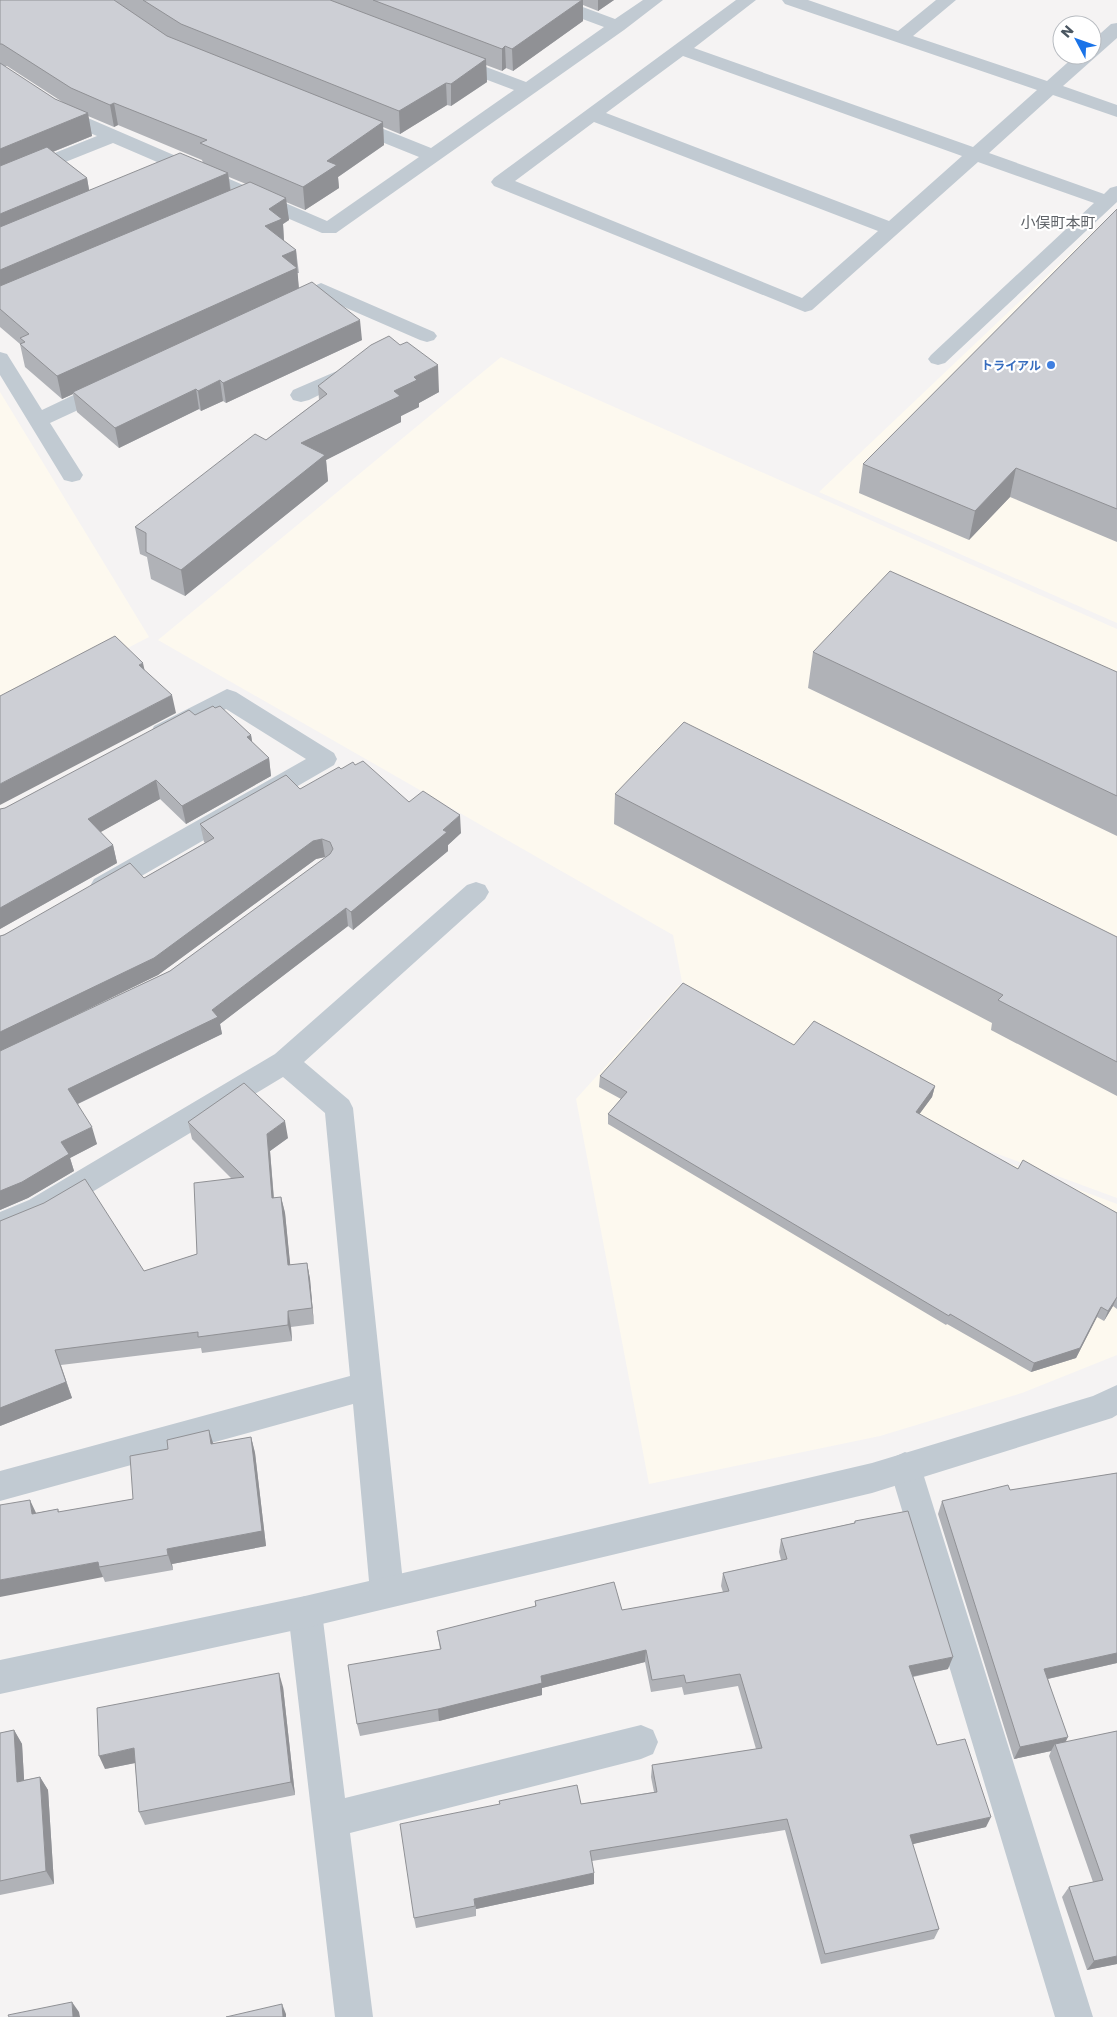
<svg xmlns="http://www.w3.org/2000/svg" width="1117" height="2017" font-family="Poppins,'Noto Sans JP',sans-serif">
  <rect width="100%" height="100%" fill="#f5f3f3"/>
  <path fill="#fdf9ef" d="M1117,209V623L819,492Z
    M501,357L1117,629V1198L933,1130L682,982L673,935L158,640Z
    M0,392L149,637L0,714Z
    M679,985L934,1135L1117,1204V1355L1022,1393L880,1436L649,1484L576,1099Z"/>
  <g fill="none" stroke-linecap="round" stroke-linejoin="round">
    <path fill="#c1cad2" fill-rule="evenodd" d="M539,0H564L615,19L643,0H663L624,30L336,233H322L113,143L0,188V175L97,136L60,120L0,80V67L6,68L74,112L327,221L419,157L342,126L340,122L342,118H356L431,148L514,90L445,64L442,60L445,56H457L526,82L604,27L542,4Z
      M736,0H756L694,48L973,147L1037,90L785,4L782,0H808L898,31L936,0H956L913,36L1047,81L1076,55H1092V41L1111,24L1117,23V38L1063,86L1117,105V117L1053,95L989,153L1104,194L1110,188L1117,186V202L945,363L938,365L931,363L928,359L931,355L1094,203L978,162L812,310L805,312L494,186L491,182L494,178ZM683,56L962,156L889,221L606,113ZM594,122L878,231L802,298L515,181Z
      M321,283L434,332L437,336L434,340L427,342L420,340L321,297L293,309L286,311L279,309L276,305L279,301Z
      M0,352L7,354L42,410L101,382L109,381L117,382L120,387L117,392L50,423L83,475L80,480L72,482L64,480L61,475L0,375Z
      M351,365L358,366L362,371L358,376L309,400L301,402L293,400L290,395L293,390Z
      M227,689L236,692L334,753L337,759L334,765L112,893L103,896L94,893L90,886L94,879L306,759L226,709L172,738L163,741L154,738L151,732L154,726Z
      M476,882L485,885L489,892L485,899L304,1062L349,1100L353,1108L404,1592L399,1603L387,1608L375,1603L370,1592L353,1404L0,1501V1471L350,1376L325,1113L283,1077L49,1218L0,1238V1212L29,1200L275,1054L467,885Z
      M905,1452L916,1457L921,1467L1093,2017H1055L889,1467L894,1457Z
      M305,1596L317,1601L322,1612L345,1798L641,1725L653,1730L658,1742L653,1754L641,1759L350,1833L373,2017H335L288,1612L293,1601Z"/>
    <path fill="#c1cad2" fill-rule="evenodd" d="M1117,1385V1415L1112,1418L872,1493L305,1628L0,1694V1660L305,1596L872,1463L1093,1396Z"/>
  </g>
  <path fill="#b0b2b7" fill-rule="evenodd" d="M0,0H614L598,11L583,5V21L513,71L506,68L502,71L486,65L487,82L451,106L447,105L400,134L383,127L384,145L338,177L339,188L305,210L286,202L289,220L283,224L284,241L296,250L299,273H297L299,288L362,340L226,403L223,401L201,411L199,409L119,448L77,412L73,394L62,399L25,367L20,344L0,327ZM4,66H7L64,103L55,99ZM88,116L114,127L118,125L202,160L203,163L89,190L87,178L53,152L92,136ZM229,177L246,184L231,191Z
    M1117,209V542L1010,497L969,540L859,493L863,464Z
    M318,386L439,392L419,403V407L401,416V422L326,460L328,481L185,596L151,579L147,557L140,554L135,527L266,440L319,400Z
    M813,652L1117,672V836L808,688Z
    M195,715L251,735L252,742L269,758L271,776L186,824L160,799L100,832L113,845L117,863L0,929V809L5,808Z
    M341,769L409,802L461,833L448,845V851L353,930L348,926L220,1024L222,1034L78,1104L97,1144L70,1158L74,1171L28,1198L0,1210V936L144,878L205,843L204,842L200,824L300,789ZM325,857L326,858L170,971L49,1028L158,975L316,859Z
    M615,794L1117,937V1096L991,1030L992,1023L614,824Z
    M794,1045L935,1086L932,1097L919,1114L1018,1169L1117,1213V1309L1113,1306L1104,1321L1097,1317L1076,1358L1031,1372L947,1324L946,1325L608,1124V1114L621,1099L599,1087L600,1076Z
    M188,1122L288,1138L270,1151L274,1198L281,1197L285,1213L290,1265L307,1263L310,1279L314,1324L291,1327L292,1341L202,1353L201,1348L61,1365L72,1398L0,1426V1221L144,1271L197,1254L232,1179L192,1139Z
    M251,1437L255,1453L266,1546L172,1564L173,1570L105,1582L103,1577L36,1513L58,1509L59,1512L133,1499L213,1444Z
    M1117,1473V1663L1048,1679L1066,1742L1117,1731V1964L1087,1970L1062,1897L1069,1887L1093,1882L1049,1756L1051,1751L1014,1759L938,1514L942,1501Z
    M855,1521L948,1669L913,1677L937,1745L986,1827L912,1844L939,1929L934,1939L821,1964L785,1830L592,1861L594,1873V1884L476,1909V1916L416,1928L414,1918L581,1804L654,1792L651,1777L652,1765L756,1749L738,1686L684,1695L682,1687L651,1692L645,1662L542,1688V1695L439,1721L360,1736L357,1724L440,1649L437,1631L535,1607V1601L622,1610L723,1592L721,1586L723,1573L781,1560L779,1552L781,1539L854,1523Z
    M283,1687L295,1795L145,1825L139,1812L135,1763L105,1769Z
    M14,1730L22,1744L24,1780L40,1777L48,1790L54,1884L0,1895V1733Z"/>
  <path fill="#909195" d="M582,0H583V21L513,71L512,49Z
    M598,0H614L598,11Z
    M505,46L506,68L502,71V49Z
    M486,59L487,82L451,106V84Z
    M446,83L447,105L400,134L399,111Z
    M114,103L118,125L114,127L110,105Z
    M88,113L92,136L0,173V149Z
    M383,122L384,145L338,177L339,188L305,210L303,187L327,161Z
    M228,173L231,196L0,295V270Z
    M87,178L91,201L0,239V214Z
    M286,198L289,220L283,224L284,241L265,226L269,209Z
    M296,250L299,291L73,392V394L62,399L57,376L282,256Z
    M360,320L362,340L226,403L223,383Z
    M438,365L439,392L419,403V407L401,416V422L326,460L328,481L185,596L181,570L301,443L414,377Z
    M220,380L223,401L201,411L198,391Z
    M196,389L199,409L119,448L115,428Z
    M1016,468L1010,497L969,540L975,511Z
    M143,663L147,681L139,665Z
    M172,695L176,713L0,805V784Z
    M251,735L254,753L247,737Z
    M269,758L271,776L186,824L182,806Z
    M156,780L160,799L92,837L88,819Z
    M460,815L461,833L448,845V851L353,930L351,912L443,830Z
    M322,839L325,857L316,859L158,975L0,1052V1032L313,841Z
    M113,845L117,863L0,929V908Z
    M346,908L348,926L220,1024L222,1034L73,1106L68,1089L212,1010Z
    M935,1086L932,1097L913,1123L916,1112Z
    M285,1121L288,1138L270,1151L275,1215L272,1198L267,1134Z
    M92,1127L97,1144L70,1158L74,1171L28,1198L0,1210V1191L61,1142Z
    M281,1197L285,1213L292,1282L288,1265Z
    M307,1263L310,1279L314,1324L312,1308Z
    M1117,1297L1113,1306L1104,1321L1108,1311Z
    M1101,1307L1097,1317L1076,1358L1031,1372L1034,1363Z
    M288,1311L291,1327L292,1341L288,1325Z
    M55,1350L72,1398L0,1426V1408Z
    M209,1430L214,1446L211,1444Z
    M251,1437L255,1453L266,1546L172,1564L173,1570L168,1555L167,1549Z
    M30,1500L37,1515L32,1514Z
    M98,1562L99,1567L103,1577L0,1597V1580Z
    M646,1650L645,1662L542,1688V1695L439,1721L438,1709L541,1676Z
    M1117,1653V1663L1038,1681L1044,1669Z
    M953,1657L948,1669L905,1678L909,1666Z
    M279,1673L283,1687L295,1795L291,1782Z
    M14,1730L22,1744L25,1795L17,1782Z
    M1068,1737L1062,1749L1055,1744L1051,1751L1014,1759L1020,1747Z
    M134,1748L140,1762L105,1769L99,1756Z
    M40,1777L48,1790L54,1884L46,1871Z
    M991,1817L986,1827L905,1846L910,1835Z
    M594,1873V1884L476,1909L474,1899Z
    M1117,1956V1964L1087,1970L1094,1961Z
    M72,2002L79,2012L80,2017H73Z
    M282,2004L286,2014V2017H283Z"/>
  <path fill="#cdcfd5" stroke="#909195" d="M0,0H114L167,36L383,122L327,161L337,165L303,187L200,143L207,140L114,103L110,105L71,88L2,44H0Z
    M143,0H330L486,59L451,84L446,83L399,111L181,24Z
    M373,0H582L512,49L505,46L502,49Z
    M0,63L55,99L88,113L0,149Z
    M47,147L87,178L0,214V166Z
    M180,153L228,173L0,270V227Z
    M250,182L286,198L269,209L282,219L265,226L296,250L282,256L297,268L57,376L20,344L25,342L20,338L29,334L0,309V286Z
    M1117,209V509L1016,468L975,511L863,464Z
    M312,282L360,320L223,383L220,380L198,391L196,389L115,428L73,392Z
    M389,336L400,345L407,342L438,365L414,377L417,380L394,391L400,396L301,443L325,455L181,570L146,552V533L135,527L255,434L266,440L327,394L318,386L371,345Z
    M890,571L1117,672V796L813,652Z
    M115,636L143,663L139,665L172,695L0,784V696Z
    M213,706L215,708L220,706L251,735L247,737L269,758L182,806L156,780L88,819L113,845L0,908V809L5,808L189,710L195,715Z
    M684,722L1117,937V1062L998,1000L1003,995L615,794Z
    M363,761L409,802L423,791L460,815L443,830L447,832L351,912L346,908L212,1010L218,1017L68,1089L92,1127L61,1142L69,1154L22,1182L0,1191V1051L170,971L330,854L333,849L330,842L322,839L313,841L154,958L0,1032V936L4,935L130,863L144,878L214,838L200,824L286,775L300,789L339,767L341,769L353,762L355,765Z
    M683,983L794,1045L814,1021L935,1086L916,1112L1018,1169L1023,1160L1117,1213V1297L1108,1311L1101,1307L1080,1348L1034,1363L950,1314L949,1316L608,1114L627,1092L600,1076Z
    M244,1083L285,1121L267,1134L272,1198L281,1197L288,1265L307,1263L312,1308L288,1311V1325L198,1337V1332L55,1350L66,1382L0,1408V1221L44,1203L85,1179L144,1271L197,1254L194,1183L244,1177L188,1122Z
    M209,1430L211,1444L251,1437L262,1531L167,1549L168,1555L99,1567L98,1562L0,1580V1505L30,1500L32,1514L58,1509V1512L133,1499L130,1456L168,1449L167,1440Z
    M1117,1473V1653L1044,1669L1068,1737L1020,1747L942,1501L1008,1485L1010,1490Z
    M908,1511L953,1657L909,1666L937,1745L965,1739L991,1817L910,1835L939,1929L825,1954L787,1819L590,1851L594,1873L474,1899L475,1906L414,1918L400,1824L500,1804L499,1801L577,1785L581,1804L657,1792L652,1765L762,1748L740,1674L686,1683L684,1675L652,1680L646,1650L541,1676L542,1683L438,1709L357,1724L348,1665L441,1649L437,1631L536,1606L535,1601L614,1582L622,1610L729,1591L723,1573L787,1559L781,1539L855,1523V1521Z
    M279,1673L291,1782L139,1812L134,1748L99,1756L97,1708Z
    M14,1730L17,1782L40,1777L46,1871L0,1881V1733Z
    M1117,1731V1956L1094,1961L1069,1887L1103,1880L1055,1744Z
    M72,2002L73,2017H9L8,2015Z
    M282,2004L283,2017H226Z"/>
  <circle fill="#3f7fe0" stroke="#fff" stroke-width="2" cx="1051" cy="365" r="5"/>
  <g text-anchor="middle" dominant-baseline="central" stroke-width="4.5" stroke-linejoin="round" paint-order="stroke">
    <g font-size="12" font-weight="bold" fill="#366cbe" stroke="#fff" text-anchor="end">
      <text x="1041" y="365">トライアル</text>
    </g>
    <g font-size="15" fill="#5f6368" stroke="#fff">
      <text x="1058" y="222">小俣町本町</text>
    </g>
  </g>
  <g transform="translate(1077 40) rotate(311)"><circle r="24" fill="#ffffff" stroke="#b7bbc0"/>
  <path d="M0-4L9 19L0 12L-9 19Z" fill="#1a73e8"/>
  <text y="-8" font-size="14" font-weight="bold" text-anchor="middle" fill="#4a5661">N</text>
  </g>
</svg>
